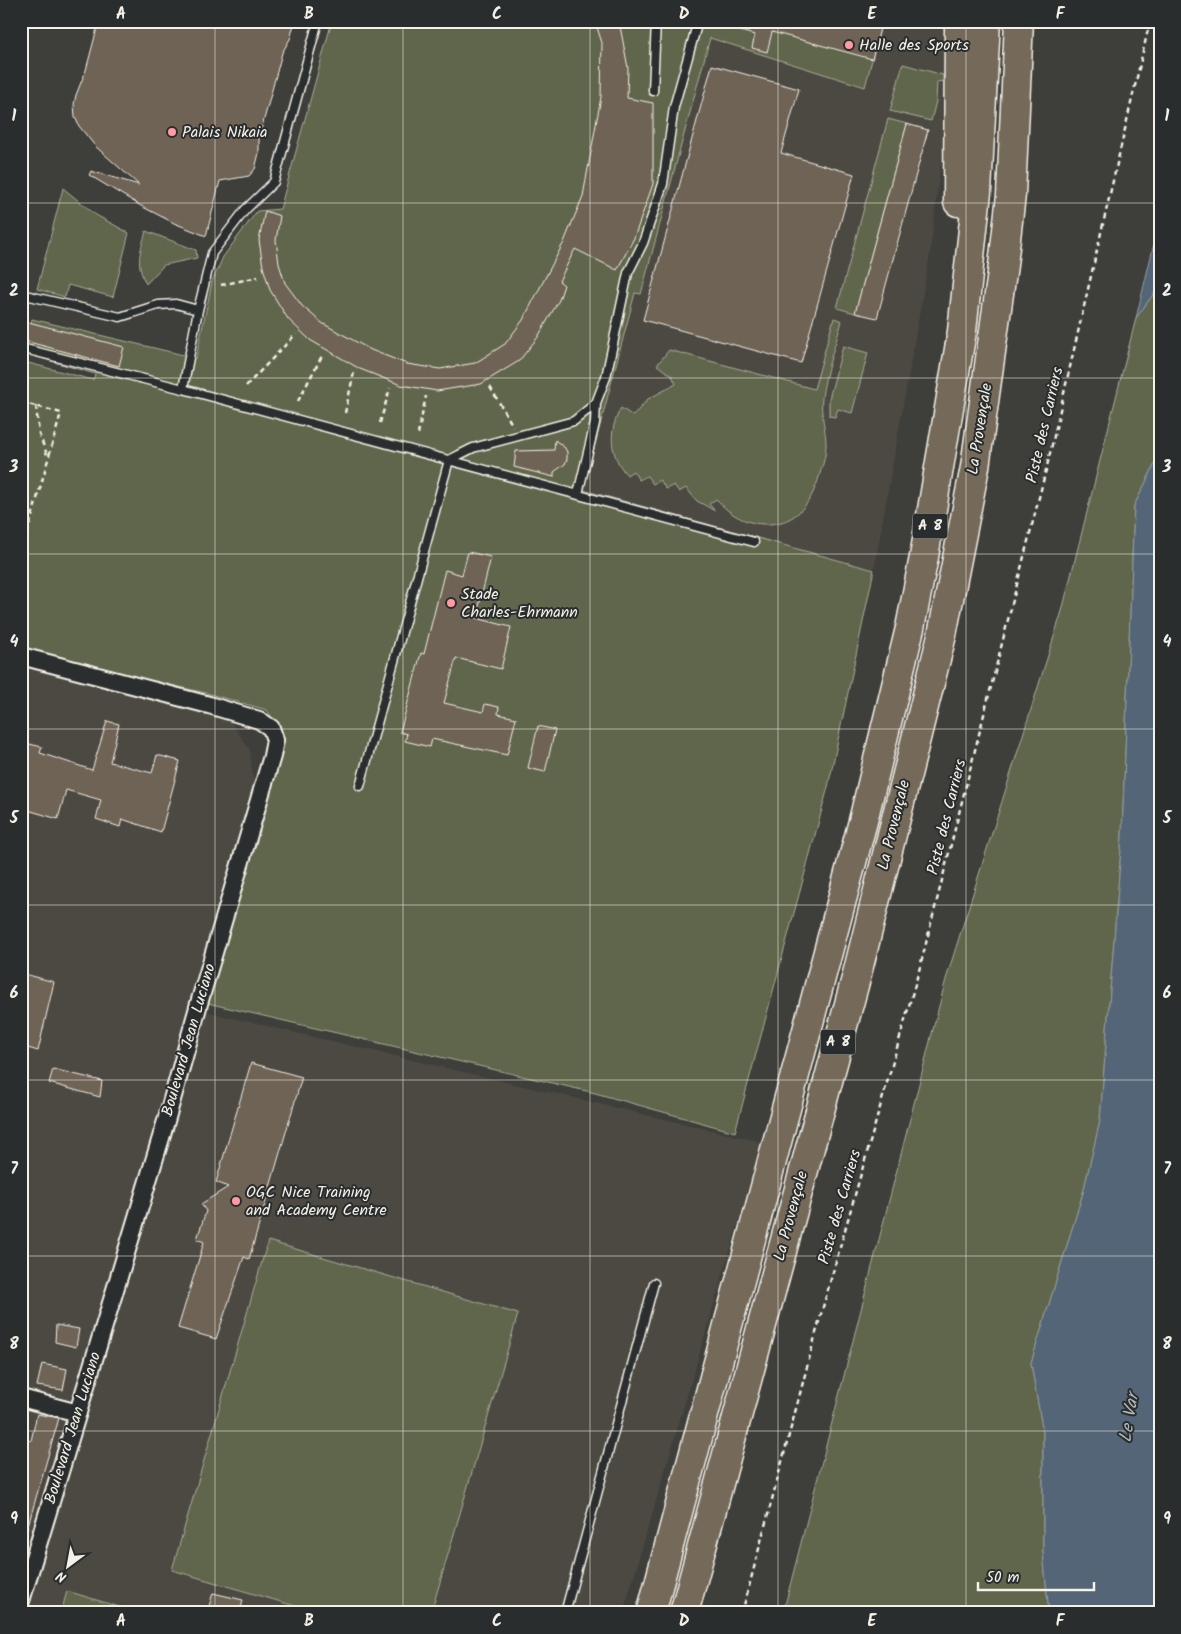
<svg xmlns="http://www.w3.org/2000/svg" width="1181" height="1634" font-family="Kalam,sans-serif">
  <rect width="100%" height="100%" fill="#3e3e3a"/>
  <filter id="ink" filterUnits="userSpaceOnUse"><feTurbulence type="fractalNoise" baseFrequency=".02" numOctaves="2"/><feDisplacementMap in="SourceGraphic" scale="10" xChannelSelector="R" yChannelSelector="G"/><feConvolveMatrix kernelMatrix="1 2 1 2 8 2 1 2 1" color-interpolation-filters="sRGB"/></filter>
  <g filter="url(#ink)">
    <path fill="#4c4942" d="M882,21H947L949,71L944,136L930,254L874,570L583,490L635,292L641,294L710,37L865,87Z
      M21,665L230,720L250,750L254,788L191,1008L762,1142L623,1613H21Z"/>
    <path fill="#61664c" stroke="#aaac9a" d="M332,21H882L865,87L710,38L641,294L635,293L583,490L874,570L828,787L735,1132L595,1093L203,1002L283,745L281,732L267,710L206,693L107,671L22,647L25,637L21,636V361L93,380L95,374L23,353L32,319L196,358L212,282L223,257L257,211L280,209Z
      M903,64L943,75V81L937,82L936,101L931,121L890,111Z
      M888,119L907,124L855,313L837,308Z
      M63,188L96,215L129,233L113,297L68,285L65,297L37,289Z
      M146,231L196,250L197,258L164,265L146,284C135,263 140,252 146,231Z
      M1160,285V454L1134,506L1122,836L1100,1121L1083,1193L1031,1363L1043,1433V1552L1049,1613H783L946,979L1062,611L1136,318Z
      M834,318L842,321C835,346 825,372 822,398C820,414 826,429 826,444C826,453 824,462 821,470C814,497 801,522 770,524C748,525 731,516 716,499L709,504L715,511L697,501L686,488L679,492L674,485L666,489L660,480L653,484L647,476L639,480L633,471L627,475C609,455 608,431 621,408L633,416L648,399L676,384L672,376L657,365L669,350L814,389Z
      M843,346L868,353L852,413L838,409L835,417L829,416V399Z
      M268,1241L518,1314L431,1613H319L172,1570Z
      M67,1591L139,1613H61Z"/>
    <path fill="#536576" stroke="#939da4" d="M1160,219V285L1136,318Z
      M1160,454V1613H1049L1043,1552V1433L1031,1363L1083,1193L1100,1121L1122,836L1134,506Z"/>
    <path fill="#6e6455" stroke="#f4f1e8" d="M99,21H295L290,39L282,53L259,138V153L255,169L249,176L220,181L206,236L174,223L141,206L89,175L91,171L139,185L95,146L79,126L75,117L74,104L76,95L86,70Z
      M595,21H619L628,68L627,98L653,103V184L634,238L617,270L575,249L559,281L564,285L559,300L538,337L519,361L481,384L437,391L401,385L360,369L310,340L288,319L270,290L263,267L259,240L265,211L280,216L276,240L279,264L285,283L302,306L322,323L371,350L407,364L440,369L475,363L505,344L523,320L564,242L583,196L601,97L602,43Z
      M718,21H882L872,59L772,32L767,52L752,48L755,35L718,25Z
      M712,65L799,89L781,153L854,174L801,363L643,320Z
      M907,124L928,130L877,318L855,313Z
      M21,320L124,347L119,366L21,340Z
      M555,440L565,448L567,452V459L565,464L554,472V477L514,467L516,451L554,450Z
      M468,552L491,557L476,618L511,627L501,669L456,658L444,703L483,712L485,704L499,707L498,714L516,718L507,755L432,739L430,747L405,741L407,734L400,732L421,653L424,654L445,570L462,575Z
      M107,721L119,724L110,762L152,773L157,755L180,761L161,832L122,819L120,827L96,819L101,800L66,790L58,819L21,808V742L42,747L40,753L92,770Z
      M538,726L555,730L545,772L528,768Z
      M21,973L54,982L38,1051L21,1046Z
      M251,1063L302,1077L249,1259L244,1257L216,1339L178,1328L204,1242L197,1239L206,1211L201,1204L228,1187L216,1182Z
      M53,1069L102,1081L100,1097L49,1083Z
      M56,1325L79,1329L76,1347L55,1342Z
      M42,1364L67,1369L63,1390L37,1386Z
      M37,1414L59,1418L25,1536L21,1535V1439L31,1441Z
      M213,1593L243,1600L240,1613H207Z"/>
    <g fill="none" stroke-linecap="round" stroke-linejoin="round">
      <defs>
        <path id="service" d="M653,91L656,21
          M21,294L120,317L158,305L176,304L198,310L212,253L245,210L274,182L318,21
          M21,348L183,389L198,310
          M183,389L754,542
          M578,494L595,423L596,403
          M360,786L449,460L473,448L574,421L596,403L606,377L628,273L643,243L663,184L674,107L698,21
          M565,1613L654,1283"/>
        <path id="minor" d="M21,656L209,705L259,720L271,728L275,740L272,756L200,1000L166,1121L21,1601
          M21,1398L78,1413"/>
        <path id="motorway" d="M958,202L959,21
          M651,1613L863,821L910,628L924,557L962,331L977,192L986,21
          M684,1613L856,978L942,635L975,467L1003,265L1011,195L1019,21"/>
      </defs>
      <use href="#service" stroke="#f4f1e8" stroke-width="11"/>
      <use href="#minor" stroke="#f4f1e8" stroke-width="20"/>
      <use href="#motorway" stroke="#f4f1e8" stroke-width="31"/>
      <path stroke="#f4f1e8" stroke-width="2.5" stroke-dasharray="5 4" stroke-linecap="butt" d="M221,285L258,277
        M246,386L296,334
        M490,387L513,426
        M298,401L323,354
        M21,402L61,413L21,556
        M36,406L39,434L48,457
        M345,413L354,372
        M380,423L390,388
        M418,434L426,396
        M21,525L28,533
        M742,1613L821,1314L920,967L1048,462L1150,21"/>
      <use href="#service" stroke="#2a2d2e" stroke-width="8"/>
      <use href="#minor" stroke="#2a2d2e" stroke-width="16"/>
      <use href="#motorway" stroke="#746a5a" stroke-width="28"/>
    </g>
  </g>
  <path fill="none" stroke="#f4f1e8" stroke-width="1" stroke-opacity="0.55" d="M215,21V1613M403,21V1613M590,21V1613M778,21V1613M966,21V1613M21,203H1160M21,378H1160M21,554H1160M21,729H1160M21,905H1160M21,1080H1160M21,1256H1160M21,1431H1160"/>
  <g fill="#ff9aa2" stroke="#2a2d2e" stroke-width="2">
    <circle cx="849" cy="45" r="5"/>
    <circle cx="172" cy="132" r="5"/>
    <circle cx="451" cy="603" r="5"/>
    <circle cx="236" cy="1201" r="5"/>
  </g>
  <g text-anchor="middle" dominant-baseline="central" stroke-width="4" stroke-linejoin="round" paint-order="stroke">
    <g fill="#2a2d2e" stroke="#b7b6b0" stroke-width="1">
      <rect x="912.5" y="513.5" width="35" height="25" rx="4"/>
      <rect x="820.5" y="1029.5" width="35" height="25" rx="4"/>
    </g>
    <g font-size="15" font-weight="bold" fill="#f4f1e8">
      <text x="930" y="526">A 8</text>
      <text x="838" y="1042">A 8</text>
    </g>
    <g font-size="16" fill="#f4f1e8" stroke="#2a2d2e" text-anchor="start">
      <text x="859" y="45">Halle des Sports</text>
      <text x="182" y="132">Palais Nikaia</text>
      <text x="461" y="594">Stade<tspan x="461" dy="18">Charles-Ehrmann</tspan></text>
      <text x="246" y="1192">OGC Nice Training<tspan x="246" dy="18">and Academy Centre</tspan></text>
    </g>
    <g font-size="16" fill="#f4f1e8" stroke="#2a2d2e">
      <text transform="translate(1045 425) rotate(-77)">Piste des Carriers</text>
      <text transform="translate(980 429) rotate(-81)">La Provençale</text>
      <text transform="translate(947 817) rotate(-76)">Piste des Carriers</text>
      <text transform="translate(894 825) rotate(-76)">La Provençale</text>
      <text transform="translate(189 1040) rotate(-74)">Boulevard Jean Luciano</text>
      <text transform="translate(840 1207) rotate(-74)">Piste des Carriers</text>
      <text transform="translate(791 1216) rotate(-75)">La Provençale</text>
      <text transform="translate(73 1428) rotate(-73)">Boulevard Jean Luciano</text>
    </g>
    <g font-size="18" font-style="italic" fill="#b4b9ba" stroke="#2a2d2e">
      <text transform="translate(1130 1418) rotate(-81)">Le Var</text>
    </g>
  </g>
  <rect width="1181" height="1634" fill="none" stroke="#2a2d2e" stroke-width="55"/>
  <g transform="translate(68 1566) rotate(212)" stroke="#2a2d2e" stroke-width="4" paint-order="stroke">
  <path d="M0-4L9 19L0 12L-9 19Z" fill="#f4f1e8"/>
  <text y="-8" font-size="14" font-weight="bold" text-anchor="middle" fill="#f4f1e8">N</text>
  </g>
  <path d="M978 1582v8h116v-8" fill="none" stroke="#f4f1e8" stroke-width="2.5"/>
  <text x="986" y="1582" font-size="15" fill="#f4f1e8" stroke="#2a2d2e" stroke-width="4" paint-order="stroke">50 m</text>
  <rect x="28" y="28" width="1126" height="1578" fill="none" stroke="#f4f1e8" stroke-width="2"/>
  <g font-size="16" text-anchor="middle" font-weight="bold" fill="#f4f1e8">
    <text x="121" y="19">A</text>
    <text x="309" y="19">B</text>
    <text x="497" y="19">C</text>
    <text x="684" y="19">D</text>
    <text x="872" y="19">E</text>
    <text x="1060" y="19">F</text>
    <text x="14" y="121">1</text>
    <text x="1167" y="121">1</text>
    <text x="14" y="296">2</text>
    <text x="1167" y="296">2</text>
    <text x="14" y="472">3</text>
    <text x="1167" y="472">3</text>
    <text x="14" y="647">4</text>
    <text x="1167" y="647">4</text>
    <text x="14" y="823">5</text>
    <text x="1167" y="823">5</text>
    <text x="14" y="998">6</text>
    <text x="1167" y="998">6</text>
    <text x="14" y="1174">7</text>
    <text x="1167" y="1174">7</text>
    <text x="14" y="1349">8</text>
    <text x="1167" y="1349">8</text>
    <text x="14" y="1524">9</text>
    <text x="1167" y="1524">9</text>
    <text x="121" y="1626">A</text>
    <text x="309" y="1626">B</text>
    <text x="497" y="1626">C</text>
    <text x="684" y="1626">D</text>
    <text x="872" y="1626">E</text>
    <text x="1060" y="1626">F</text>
  </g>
</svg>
